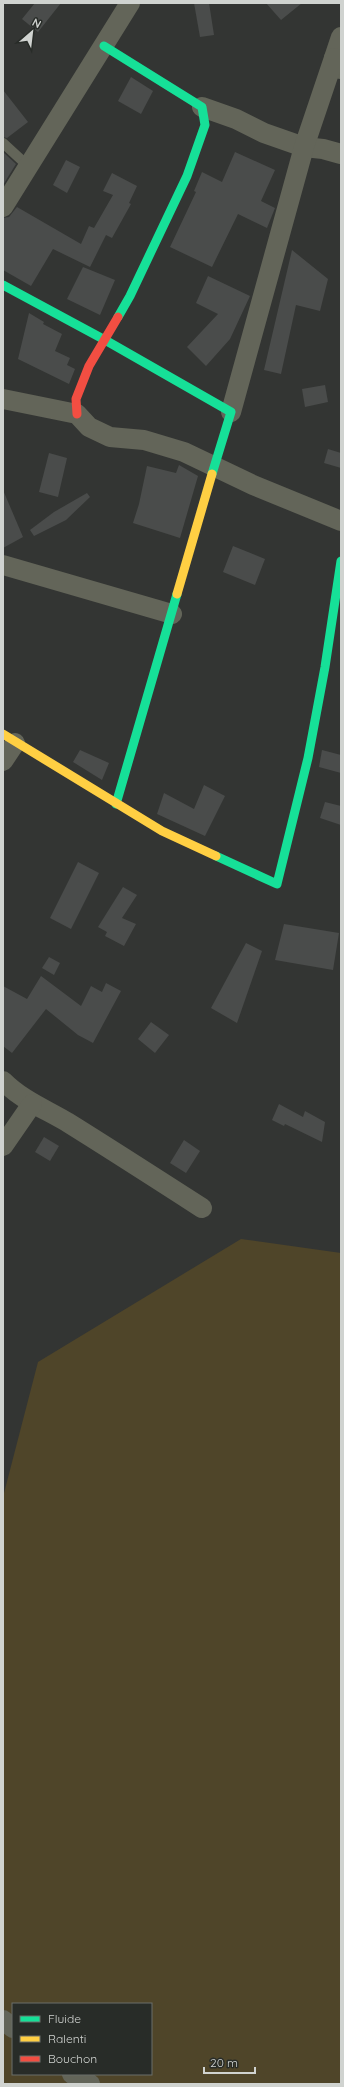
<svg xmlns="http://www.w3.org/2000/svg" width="344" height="2087" font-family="Quicksand,sans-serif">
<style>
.green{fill:#4f4529;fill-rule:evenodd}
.building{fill:#4a4c4b}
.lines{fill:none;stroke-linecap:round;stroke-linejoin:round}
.lane{stroke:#636559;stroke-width:10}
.street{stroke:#636559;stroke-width:20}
.fast{stroke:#16e098;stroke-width:9}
.slow{stroke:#ffcf43;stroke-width:9}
.jam{stroke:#f24e42;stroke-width:9}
</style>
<rect width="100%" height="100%" fill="#333533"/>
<!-- green -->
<path class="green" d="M241 1239 341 1253V2084H3V1497L38 1362ZM13 2004H151V2074H13Z"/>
<!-- building -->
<g class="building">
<path d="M35 3H61L38 32 22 19Z"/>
<path d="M194 3H209L214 35 200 37Z"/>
<path d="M266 3H302L281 20Z"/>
<path d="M131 77 153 91 141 114 118 101Z"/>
<path d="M3 90 28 122 7 138 3 137Z"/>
<path d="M3 152 16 164 3 185Z"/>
<path d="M235 152 275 170 261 201 275 208 267 228 238 214 212 267 170 247 196 192 194 191 202 172 222 182Z"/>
<path d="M66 160 80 167 67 193 53 185Z"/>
<path d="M112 173 137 186 129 203 131 204 112 238 106 235 90 267 53 249 31 286 3 270V218L9 217 17 207 81 244 89 226 94 228 113 195 103 191Z"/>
<path d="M292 250 328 279 320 311 296 305 281 374 264 370Z"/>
<path d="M83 267 115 280 100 315 67 299Z"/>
<path d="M208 276 250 296 230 339 206 366 187 347 218 314 196 303Z"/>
<path d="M29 313 44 322 43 324 62 334 55 351 70 358 67 365 75 369 69 384 18 359Z"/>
<path d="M325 385 328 402 305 407 302 389Z"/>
<path d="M328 449 341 453V468L324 463Z"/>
<path d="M49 453 67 458 58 497 39 492Z"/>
<path d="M179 465 198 476 180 538 133 523 139 504 147 466 176 473Z"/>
<path d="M3 490 23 537 3 548Z"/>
<path d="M87 493 90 497 66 520 34 536 30 530 54 512Z"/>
<path d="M233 546 265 559 255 585 223 572Z"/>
<path d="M80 750 109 763 102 780 73 762Z"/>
<path d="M322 750 341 755V773L319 767Z"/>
<path d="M204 785 225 796 205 836 157 814 164 793 194 809Z"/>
<path d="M325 802 341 806V825L320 818Z"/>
<path d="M78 862 99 873 71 929 50 918Z"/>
<path d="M123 887 137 895 122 918 136 924 124 946 105 936 107 932 98 927Z"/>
<path d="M284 924 339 933 333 970 275 960Z"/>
<path d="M246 943 262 951 237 1023 211 1008Z"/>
<path d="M49 957 60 963 54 975 42 968Z"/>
<path d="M41 976 81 1006 91 986 102 992 106 983 121 991 93 1043 78 1035 46 1009 12 1053 3 1046V986L27 999Z"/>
<path d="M151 1022 169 1035 155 1053 138 1039Z"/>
<path d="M279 1104 303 1117 305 1111 325 1122 322 1142 285 1124 284 1126 272 1120Z"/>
<path d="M44 1137 59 1146 50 1161 35 1152Z"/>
<path d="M184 1140 200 1151 186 1173 170 1163Z"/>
</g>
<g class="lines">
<!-- lane -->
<path class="lane" d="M3 143 28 166"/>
<!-- street -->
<g class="street">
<path d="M340 69 334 58 341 37"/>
<path d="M202 107 236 119 264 133 304 147 323 149 341 154"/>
<path d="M3 207 130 3"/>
<path d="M3 399 77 414 89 427 110 437 144 440 184 452 253 485 341 521"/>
<path d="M231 412 304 147 334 58"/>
<path d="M3 565 172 614"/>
<path d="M3 761 15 743"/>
<path d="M3 1081C22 1100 45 1109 67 1122 112 1150 157 1179 202 1208"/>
<path d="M3 1146 32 1104"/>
<path d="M3 2020 13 2028"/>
<path d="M72 2074 90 2084"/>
</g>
<!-- fast -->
<g class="fast">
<path d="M104 46 202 107 205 125 187 176 130 296 118 317"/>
<path d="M3 285 105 340 231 412 212 474"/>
<path d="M116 804 177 594"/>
<path d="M216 856 277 884 308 758 325 667 341 561"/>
</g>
<!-- slow -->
<g class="slow">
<path d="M177 594 212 474"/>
<path d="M3 734 162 831 216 856"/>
</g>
<!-- jam -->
<path class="jam" d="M77 414 76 399 89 366 118 317"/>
</g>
<!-- border -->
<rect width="344" height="2087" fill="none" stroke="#d0d3d0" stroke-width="8"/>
<!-- legend -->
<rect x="12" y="2003" width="140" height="72" fill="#282c28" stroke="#6b6f6b"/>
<rect x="20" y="2016" width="20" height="6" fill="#16e098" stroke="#6b6f6b"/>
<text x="48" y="2023" font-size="12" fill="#d0d3d0">Fluide</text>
<rect x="20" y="2036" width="20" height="6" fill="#ffcf43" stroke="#6b6f6b"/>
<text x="48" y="2043" font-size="12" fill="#d0d3d0">Ralenti</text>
<rect x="20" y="2056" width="20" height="6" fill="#f24e42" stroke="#6b6f6b"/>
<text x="48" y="2063" font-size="12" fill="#d0d3d0">Bouchon</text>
<!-- north arrow -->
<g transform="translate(32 32) rotate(28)" stroke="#282c28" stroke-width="3" paint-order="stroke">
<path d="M0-3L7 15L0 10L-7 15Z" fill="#d0d3d0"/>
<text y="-6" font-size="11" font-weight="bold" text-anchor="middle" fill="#d0d3d0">N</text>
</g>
<!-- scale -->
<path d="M204 2067v6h51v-6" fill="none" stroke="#d0d3d0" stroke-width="2"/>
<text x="210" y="2067" font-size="12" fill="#d0d3d0" stroke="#282c28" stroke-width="3" paint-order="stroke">20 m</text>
</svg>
